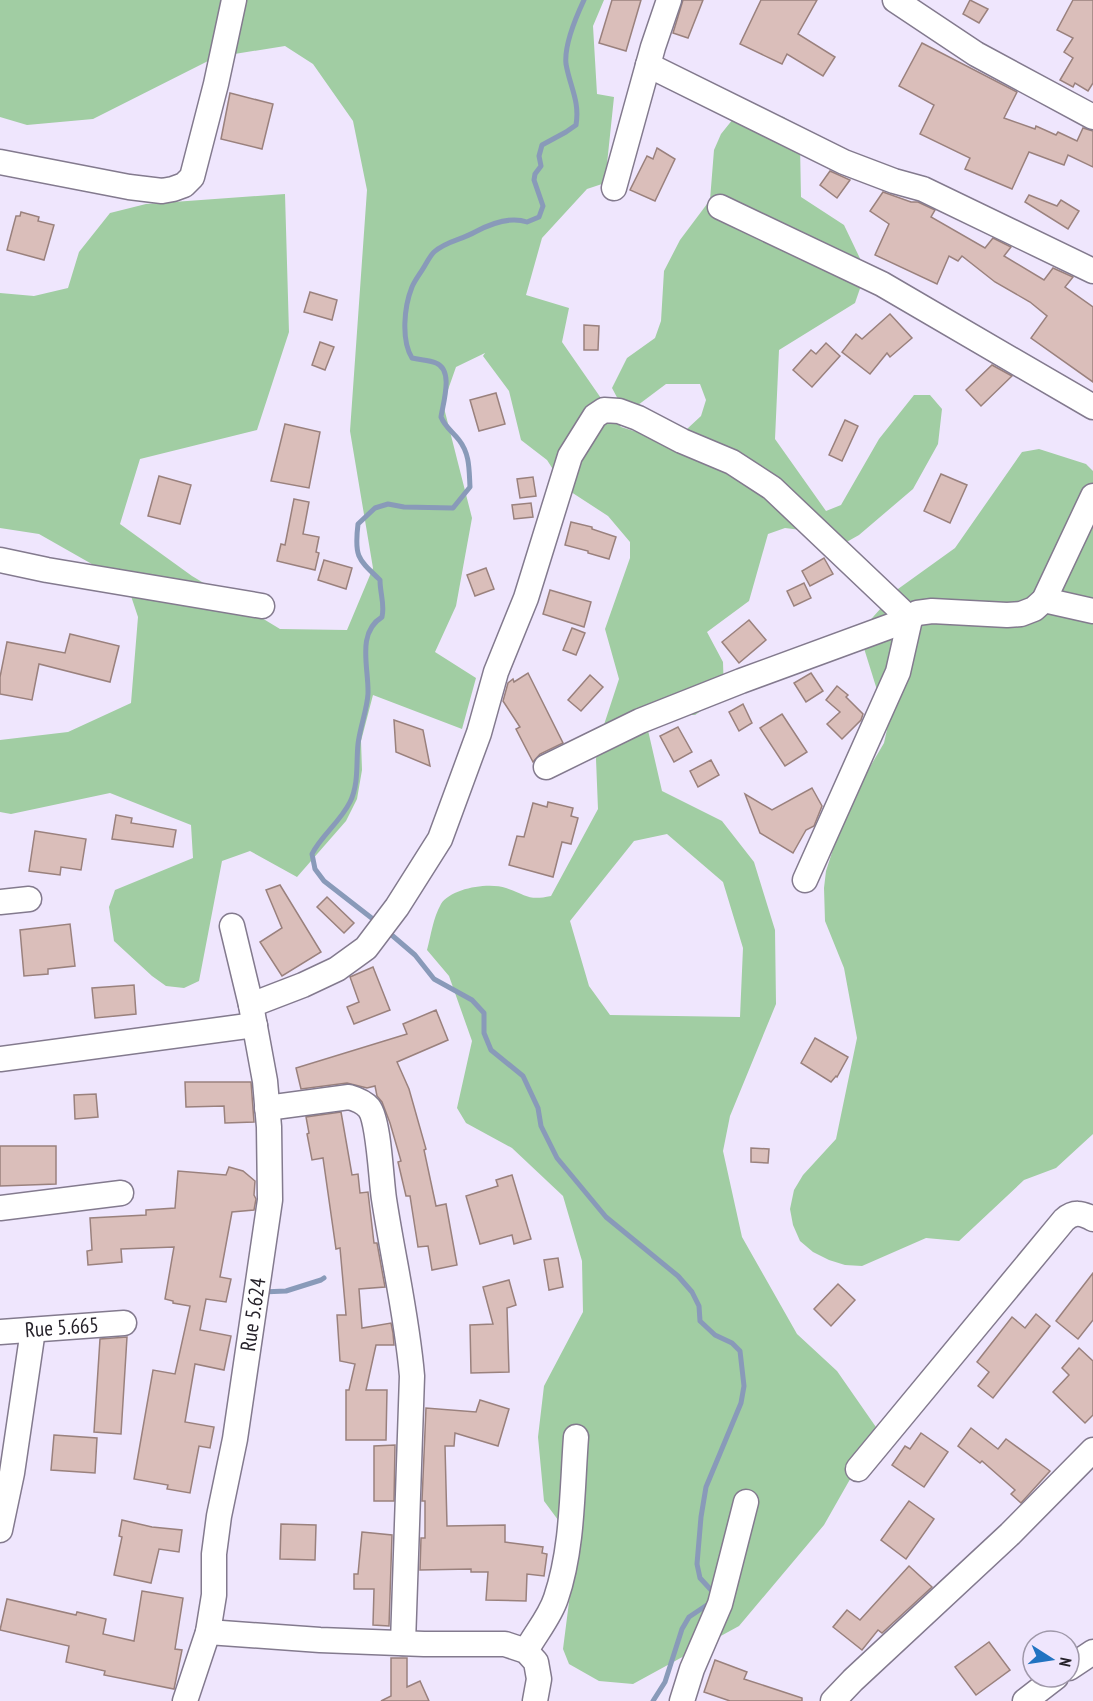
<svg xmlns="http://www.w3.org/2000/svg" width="1093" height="1701" font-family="'PT Sans Narrow',sans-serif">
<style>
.green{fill:#a1cda3;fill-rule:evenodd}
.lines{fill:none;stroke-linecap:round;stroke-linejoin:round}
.stream{stroke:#899ab9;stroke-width:5}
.building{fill:#dabeba;stroke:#9a817d;stroke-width:1.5}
.minor-casing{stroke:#837a8e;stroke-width:27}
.minor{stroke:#fff;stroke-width:24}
.labels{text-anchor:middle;stroke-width:5;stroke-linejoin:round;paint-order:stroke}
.street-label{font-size:21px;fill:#26222a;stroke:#efe6fd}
</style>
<rect width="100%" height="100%" fill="#efe6fd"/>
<!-- green -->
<g class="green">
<path d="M0 0H604L593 26 597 94 614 97 605 183 587 189 542 238 526 295 569 308 562 342 621 427 653 437 687 429 701 416 706 400 700 384H666L638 405 620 403 612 388 627 358 655 338 661 321 664 271 680 240 710 200 714 150 721 134 733 119 767 113 784 117 795 129 800 145 801 197 844 225 866 271 855 303 779 350 775 439 826 511 841 505 879 439 914 395H930L942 409 938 444 913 489 859 535 843 544 801 530 785 528 768 534 749 601 707 632 723 662 724 695 695 715H661L647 726 662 791 722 821 754 862 775 930 776 1004 730 1116 723 1151 742 1237 797 1334 837 1371 878 1430 824 1525 739 1626 633 1684 599 1681 569 1664 563 1649 574 1563 564 1528 544 1501 538 1437 544 1386 583 1312 582 1261 563 1196 512 1148 466 1123 457 1108 472 1041 449 976 427 950C431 935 433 918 441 904 451 888 489 882 506 888 527 895 528 901 551 896L598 809 596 759 598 743 619 679 605 629 630 558V542L608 516 565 488 547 460 521 440 509 391 483 356 485 353 456 367 443 404 472 518 456 606 435 652 476 678 462 729 373 695 361 741 362 770 357 799 346 821 297 877 250 851 222 861 199 981 184 988 166 986 152 976 114 941 109 907 115 890 193 858 191 825 110 793 11 814 0 812V740L68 732 131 703 138 617 127 584 39 534 0 528V293L34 296 68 288 79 252 110 213 146 204 285 194 289 332 257 430 140 459 120 524 192 576 280 629 347 630 373 568 350 431 367 190 353 121 313 64 285 46 216 57 93 119 27 125 0 117ZM667 834 723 882 743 948 740 1017 610 1015 589 986 570 921 634 841Z"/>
<path d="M1039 449 1086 464 1093 471V1134L1056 1168 1024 1180 959 1241 926 1238 862 1266 845 1265 829 1260 813 1252 800 1241 793 1225 790 1209 794 1190 803 1175 836 1139 857 1038 844 968 825 921 824 888 826 871 847 806 884 743 888 725 862 642 865 626 898 589 955 548 1022 452Z"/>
</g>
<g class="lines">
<!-- stream -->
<g class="stream">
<path d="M378 923 324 881 315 869 312 854C321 836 340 822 350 802 359 784 356 763 358 744 360 727 367 710 368 694 369 668 356 633 382 617 385 604 380 594 380 580 358 559 354 557 358 524L375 508 388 504 404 507 453 508 470 487C469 470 470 454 459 440 453 432 445 427 441 417 443 403 454 370 436 363 429 360 420 360 412 358 401 340 404 307 412 287 415 280 420 274 424 267 427 262 430 256 434 252 446 241 461 240 475 232 490 224 510 216 527 222L539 217 543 206 534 180 535 174 541 166 539 156 542 145 566 132 576 125C580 101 570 87 566 64 564 45 576 17 584 0"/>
<path d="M387 931 415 955 434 979 472 1000 484 1013V1033L491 1050 523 1076 538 1108 541 1126 557 1158 606 1217 678 1276 692 1292 699 1306 700 1321 715 1335 732 1343 740 1351 744 1386 741 1403 706 1487 701 1517 697 1564 700 1578 712 1591 713 1595"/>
<path d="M262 1292 286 1291 321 1280 324 1278"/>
<path d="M653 1701 665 1682 682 1629 689 1617 710 1603"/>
</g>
</g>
<!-- building -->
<g class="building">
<path d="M612 0H641L626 51 599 43Z"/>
<path d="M683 0H703L688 38 673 33Z"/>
<path d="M761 0H817L798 34 835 57 823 76 787 54 782 64 740 44Z"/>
<path d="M970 0 988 9 979 23 963 14Z"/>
<path d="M1073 0H1093V83L1088 91 1075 83 1073 87 1060 80 1073 58 1064 52 1073 38 1057 30Z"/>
<path d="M922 43 1017 92 1004 118 1035 129 1036 126 1056 135 1058 132 1077 141 1083 128 1093 131V167L1068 155 1064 165 1029 152 1012 189 965 169 970 158 920 134 934 105 899 86Z"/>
<path d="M230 93 273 104 262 149 221 139Z"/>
<path d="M657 148 675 159 655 201 630 190 647 156 653 159Z"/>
<path d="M830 171 850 180 837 198 820 185Z"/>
<path d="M883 192 911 202H918L935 210 931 217 985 248 993 238 1011 247 1004 256 1044 280 1053 268 1073 277 1065 287 1093 307V382L1031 338 1047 316 1030 302 995 282 962 256 958 261 949 256 937 284 875 255 889 224 870 211Z"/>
<path d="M1029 195 1057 206 1061 200 1079 211 1068 229 1025 202Z"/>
<path d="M21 212 39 217 38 221 54 225 44 260 7 250 16 216H20Z"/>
<path d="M310 292 337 300 332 320 304 312Z"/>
<path d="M890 314 912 338 890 357 887 353 870 374 842 352 856 334 862 339Z"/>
<path d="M584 325 599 326 598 350H584Z"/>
<path d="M320 342 334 347 325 370 312 365Z"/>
<path d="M826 343 840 356 812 387 793 370 811 350 816 354Z"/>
<path d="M992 365 1012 376 981 406 966 390Z"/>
<path d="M496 393 505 424 479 431 470 400Z"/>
<path d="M845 420 858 426 842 461 829 455Z"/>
<path d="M285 424 320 432 309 488 271 481Z"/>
<path d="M941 474 967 485 950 523 924 511Z"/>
<path d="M159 476 191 485 180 524 148 516Z"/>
<path d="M533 477 536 496 520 498 517 479Z"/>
<path d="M294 499 309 502 303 534 319 537 316 552 319 553 315 570 277 561 281 544 285 545Z"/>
<path d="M531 503 533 517 514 519 512 505Z"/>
<path d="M571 522 592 527V529L616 537 609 559 588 553V551L565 545Z"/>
<path d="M824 558 833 574 810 586 802 571Z"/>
<path d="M324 560 352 568 346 589 318 580Z"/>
<path d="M486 568 494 589 475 596 467 575Z"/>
<path d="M804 583 811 598 794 606 787 591Z"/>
<path d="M550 590 591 602 584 627 543 614Z"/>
<path d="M749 620 766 640 739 663 722 642Z"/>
<path d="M572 628 585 633 576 655 563 650Z"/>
<path d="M70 634 119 646 110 682 39 664 32 700 0 694V677L7 642 65 653Z"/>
<path d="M528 673 563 743 540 754 533 762 516 729 520 727 503 701 508 683 513 679 514 682Z"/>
<path d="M811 673 823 691 806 702 794 683Z"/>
<path d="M590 675 603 687 581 711 568 700Z"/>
<path d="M837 686 848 695 846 697 863 714 861 720 842 739 827 724 840 712 826 700Z"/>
<path d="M743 704 752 723 739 731 729 712Z"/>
<path d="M782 714 807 752 785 766 760 728Z"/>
<path d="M394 720 423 730 430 766 396 752Z"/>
<path d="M678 727 692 752 674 762 660 736Z"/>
<path d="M711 760 719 775 698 787 690 771Z"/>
<path d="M812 788 822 806 814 826 806 830 793 853 760 833 745 794 772 810Z"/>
<path d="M548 802 573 808 571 816 578 818 571 844 562 842 553 877 509 865 517 836 524 837 533 803 547 807Z"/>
<path d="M116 815 132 818 131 823 176 830 173 847 112 839Z"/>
<path d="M35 831 86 839 81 870 61 867 60 875 29 871Z"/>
<path d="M280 885 321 952 282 976 260 942 282 928 266 890Z"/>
<path d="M327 897 354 923 344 933 317 907Z"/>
<path d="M70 924 75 966 48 969V974L24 976 20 930Z"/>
<path d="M373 967 390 1010 354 1024 347 1007 359 1002 350 977Z"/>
<path d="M134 985 136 1014 95 1018 92 988Z"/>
<path d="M436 1010 448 1040 397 1062 409 1089 426 1149 424 1150 436 1206 446 1204 457 1265 432 1270 428 1246 418 1247 410 1196H406L398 1162 401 1161 390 1123 382 1102 377 1096 375 1086 367 1088 347 1083 301 1089 296 1068 407 1034 403 1024Z"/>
<path d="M815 1038 848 1057 837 1077 836 1076 831 1082 801 1063Z"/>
<path d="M185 1082H251L254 1122 225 1123 224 1106 186 1107Z"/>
<path d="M96 1094 98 1117 75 1119 74 1095Z"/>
<path d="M341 1112 352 1175 358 1174 360 1193 368 1192 374 1243H377L385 1287 359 1289 362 1328 391 1323 393 1333 394 1345H376L366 1390H387L386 1440H346V1390H349L355 1364 340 1361 337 1315H346L340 1248 336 1249 323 1158 312 1160 307 1134 309 1133 306 1117Z"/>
<path d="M0 1146H56V1184L0 1186Z"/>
<path d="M751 1148 769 1149 768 1163 751 1162Z"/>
<path d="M229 1167 243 1171 255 1181 254 1195 256 1199 254 1210 232 1212 220 1277 231 1279 226 1302 206 1299 200 1330 231 1336 224 1370 195 1364 185 1422 214 1427 210 1448 199 1446 190 1493 167 1489 168 1485 134 1479 153 1370 175 1374 190 1306 173 1303V1301L165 1299 174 1247 121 1249 122 1262 88 1265 87 1251 92 1250 90 1218 146 1215V1210L175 1208 178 1171 226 1175Z"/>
<path d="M512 1175 531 1239 514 1244 512 1235 480 1244 466 1196 498 1186 496 1180Z"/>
<path d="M558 1258 563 1287 549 1290 544 1260Z"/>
<path d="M1093 1273V1320L1078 1339 1056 1321Z"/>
<path d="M509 1280 516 1305 507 1308 509 1372 471 1373 470 1325 493 1324 483 1287Z"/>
<path d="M838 1284 855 1300 831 1326 814 1309Z"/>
<path d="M1036 1314 1050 1326 993 1398 978 1386 989 1372 977 1362 1012 1317 1025 1328Z"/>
<path d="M127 1337 121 1434 94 1432 100 1339Z"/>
<path d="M1079 1348 1093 1361V1415L1085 1423 1053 1392 1069 1375 1062 1368Z"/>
<path d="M480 1400 509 1409 498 1446 455 1433 454 1446H445L447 1526 505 1525V1542L543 1547 542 1553 547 1554 544 1576 527 1574 526 1601 486 1600 488 1572H471V1569L420 1570 421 1538H425V1501H422L426 1408 476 1412Z"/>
<path d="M971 1428 998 1449 1006 1439 1050 1471 1021 1503 1011 1494 1015 1490 982 1461 980 1463 958 1446Z"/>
<path d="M921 1433 948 1452 924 1487 892 1465 905 1446 910 1449Z"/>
<path d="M54 1435 97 1438 95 1473 51 1470Z"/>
<path d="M395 1445 394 1501H374V1446Z"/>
<path d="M909 1501 934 1519 906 1559 881 1540Z"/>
<path d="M122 1520 152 1527 182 1530 179 1552 159 1549 151 1583 114 1575 122 1537 119 1536Z"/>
<path d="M281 1524 316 1525 315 1560 280 1559Z"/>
<path d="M362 1532 392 1535 389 1626 373 1625 374 1589H354V1574H358Z"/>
<path d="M909 1566 932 1587 882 1633 878 1630 862 1650 833 1627 847 1610 860 1620Z"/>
<path d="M142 1591 183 1598 175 1649 182 1650 174 1689 104 1675 105 1671 66 1662 69 1646 0 1630 7 1599 76 1615 77 1612 106 1619 103 1634 134 1641Z"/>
<path d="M989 1642 1010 1670 976 1695 955 1667Z"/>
<path d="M391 1658H407V1687L420 1681 429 1701H381L391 1696Z"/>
<path d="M715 1660 747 1672 744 1679 802 1698V1701H730L704 1692Z"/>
</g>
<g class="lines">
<!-- minor casing -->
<g class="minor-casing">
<g id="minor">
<path d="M895 0 976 54 1093 117"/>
<path d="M648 65 844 162 894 181 923 189 1093 271"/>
<path d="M0 162 129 187 162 191 173 189 184 185 192 177 216 84 234 0"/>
<path d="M614 188 653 47 669 0"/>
<path d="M720 207 882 284 1093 407"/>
<path d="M0 560 47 570 262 606"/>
<path d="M1044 600 1093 611"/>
<path d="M805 880 898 672 910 619 917 613 932 611 1007 615 1021 614 1034 609 1044 600 1093 496"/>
<path d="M0 902 29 899"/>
<path d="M251 1005 303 985 337 969 366 948 397 907 440 839 479 733 496 672 526 598 570 456 595 416 604 410 619 411 638 418 682 441 732 462 772 488 910 619 741 681 640 721 546 767"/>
<path d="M0 1059 255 1025"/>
<path d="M267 1108 349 1097C356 1099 364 1102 369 1108 379 1121 381 1180 384 1199 393 1258 407 1316 412 1376L403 1643"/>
<path d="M0 1208 121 1193"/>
<path id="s1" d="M0 1332 124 1323"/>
<path d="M858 1469 1064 1220C1074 1211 1082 1213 1093 1219"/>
<path d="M0 1530 12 1473 33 1330"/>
<path d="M208 1632 320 1640 424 1644H505L526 1651 536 1662 539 1679 535 1701"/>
<path d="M526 1651C535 1634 550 1617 556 1598 573 1548 572 1490 576 1437"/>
<path d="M1069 1668 1093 1652"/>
<path id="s2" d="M185 1701 208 1632 214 1595V1554L219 1516 235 1439 270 1200 269 1127 265 1081 251 1005 232 926"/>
<path d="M682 1701 692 1669 720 1604 746 1502"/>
<path d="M833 1701 853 1680 1010 1534 1093 1450"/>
<path d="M1025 1701 1056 1677"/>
</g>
</g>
<!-- minor -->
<use href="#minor" class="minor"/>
</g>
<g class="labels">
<!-- street labels -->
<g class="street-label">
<text dy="7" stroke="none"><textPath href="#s2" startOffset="394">Rue 5.624</textPath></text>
<text dy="7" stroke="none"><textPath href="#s1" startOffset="62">Rue 5.665</textPath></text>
</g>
</g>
<!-- north arrow -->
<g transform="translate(1051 1659) rotate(102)"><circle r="28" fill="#efe6fd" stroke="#9f98a9" stroke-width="1.5"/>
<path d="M0-4.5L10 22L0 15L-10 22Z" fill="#2173c1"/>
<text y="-9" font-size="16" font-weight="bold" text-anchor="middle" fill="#26222a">N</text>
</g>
</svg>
